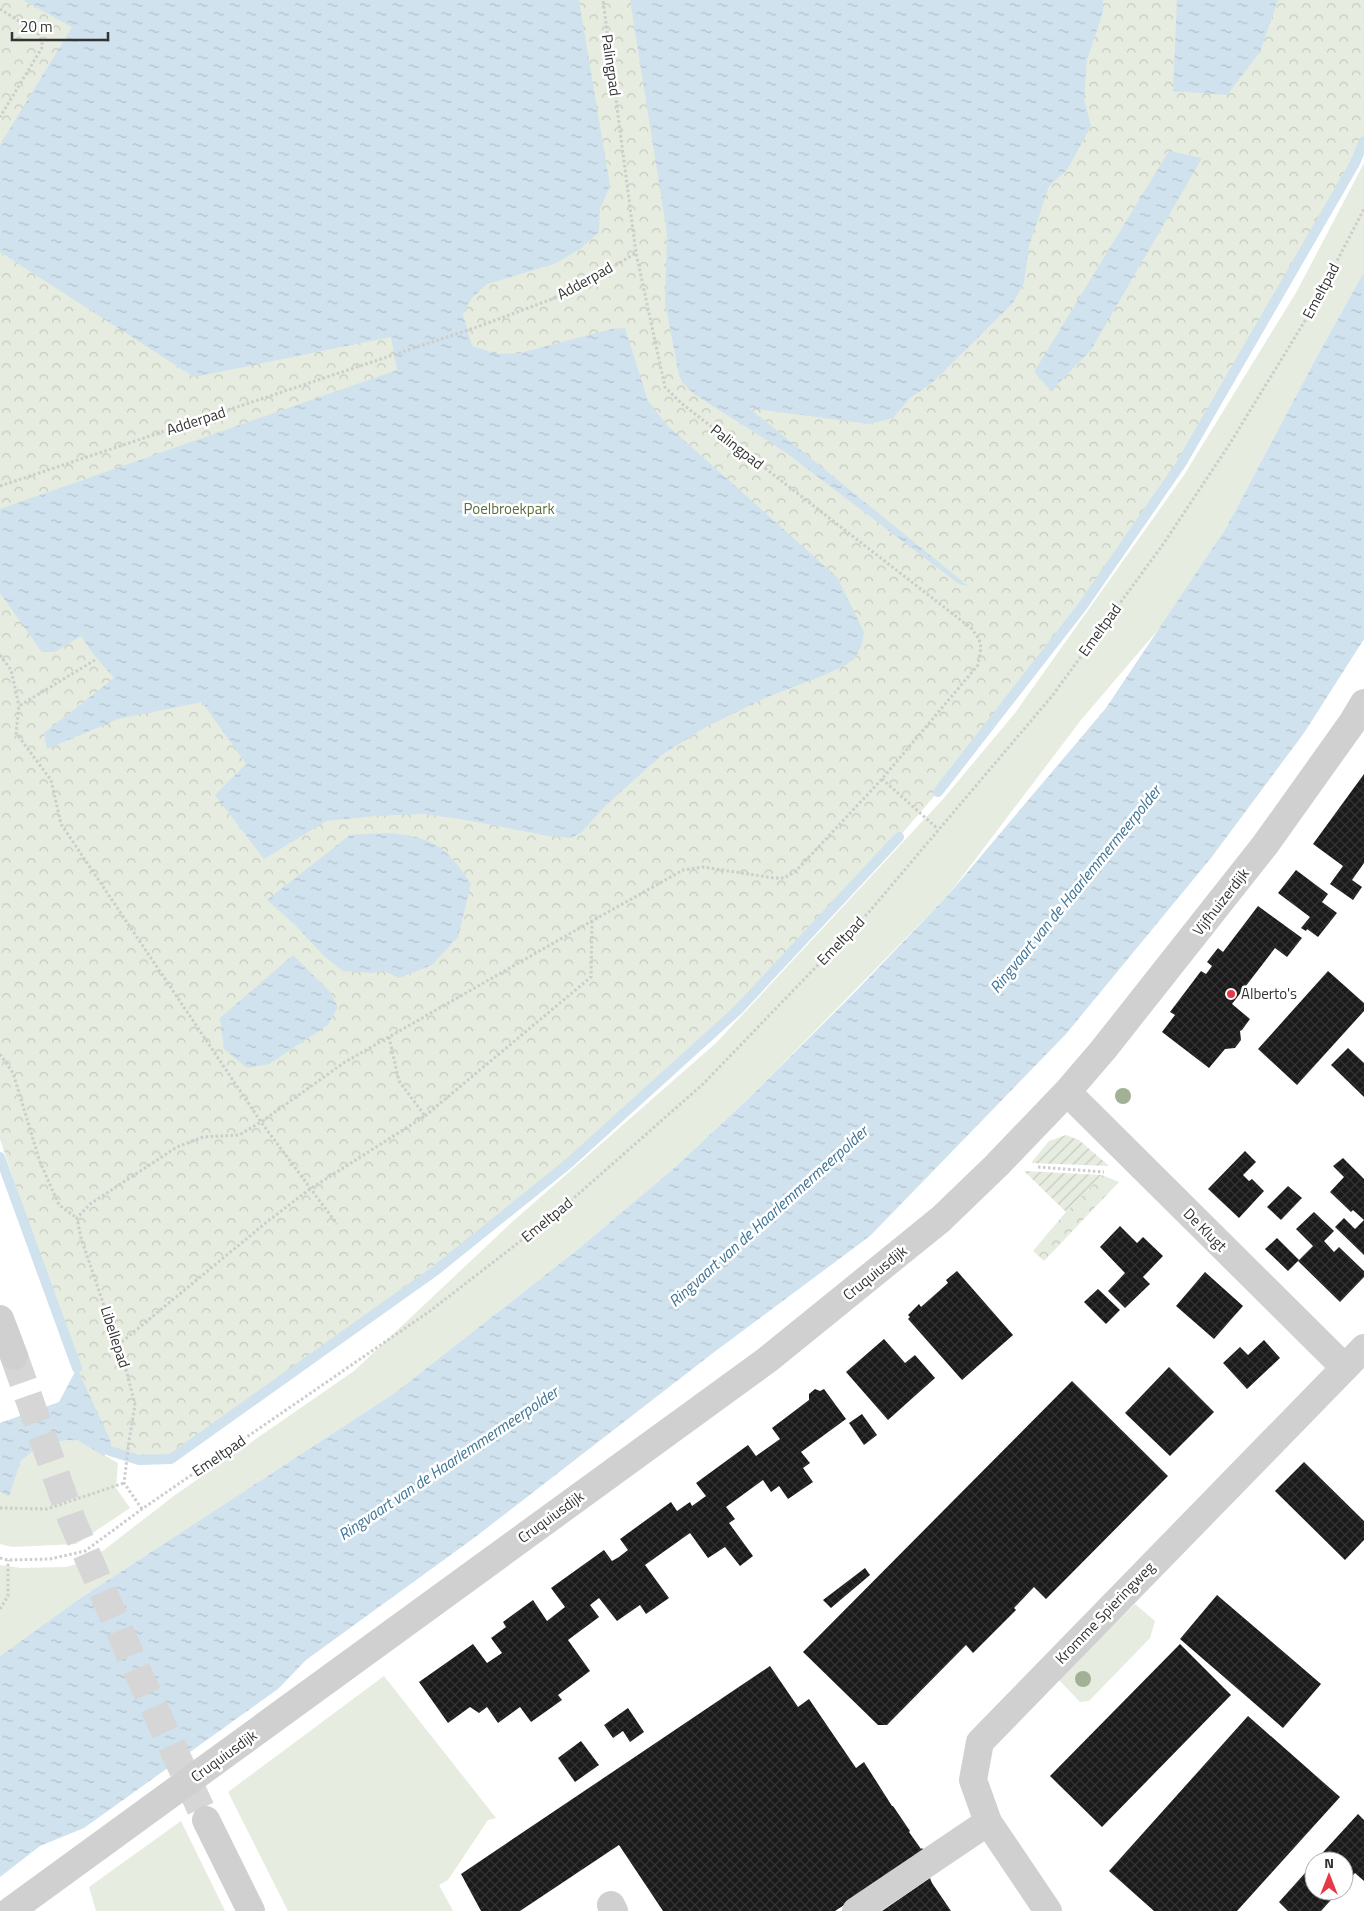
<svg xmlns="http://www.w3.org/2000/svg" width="1364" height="1911" font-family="'Titillium Web',sans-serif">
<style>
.grass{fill:#e6ecdf}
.forest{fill:url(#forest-crowns)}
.garden{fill:url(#garden-furrows)}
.water{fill:url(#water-ripples)}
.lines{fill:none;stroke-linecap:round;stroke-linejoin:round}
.stream{stroke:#cfe2ee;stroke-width:10}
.building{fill:url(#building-cross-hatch)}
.minor-tunnel{stroke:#d6d6d6;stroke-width:28;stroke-dasharray:28 14;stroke-linecap:butt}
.path{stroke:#cdcdcd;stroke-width:3;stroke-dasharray:2.5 2.5;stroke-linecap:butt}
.minor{stroke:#d0d0d0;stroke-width:28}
.tree{fill:#a2b095}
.poi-dot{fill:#e63946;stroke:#fff;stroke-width:2}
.labels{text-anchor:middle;stroke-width:5;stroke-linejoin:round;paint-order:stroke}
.street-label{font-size:15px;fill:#333;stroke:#fff}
.park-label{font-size:15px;fill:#56703f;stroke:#fff}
.poi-label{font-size:15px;fill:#333;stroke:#fff;text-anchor:start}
.water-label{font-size:16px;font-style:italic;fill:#3f7597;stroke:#fff}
</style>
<defs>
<pattern id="forest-crowns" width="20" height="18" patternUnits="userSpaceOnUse" patternTransform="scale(1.25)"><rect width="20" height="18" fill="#e6ecdf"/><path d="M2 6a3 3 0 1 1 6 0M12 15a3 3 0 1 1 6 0" fill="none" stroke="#c6cbc0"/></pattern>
<pattern id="garden-furrows" width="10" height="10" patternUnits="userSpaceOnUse" patternTransform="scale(1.25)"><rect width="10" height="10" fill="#e6ecdf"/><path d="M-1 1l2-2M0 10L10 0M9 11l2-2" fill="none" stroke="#c6cbc0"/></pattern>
<pattern id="water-ripples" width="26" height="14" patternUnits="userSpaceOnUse" patternTransform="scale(1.25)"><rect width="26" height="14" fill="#cfe2ee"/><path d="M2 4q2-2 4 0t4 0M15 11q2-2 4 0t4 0" fill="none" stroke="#b2c2cd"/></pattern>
<pattern id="building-cross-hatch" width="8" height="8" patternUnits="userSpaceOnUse" patternTransform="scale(1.25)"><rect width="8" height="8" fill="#1a1a1a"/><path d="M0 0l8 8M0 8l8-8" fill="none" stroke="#333"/></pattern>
</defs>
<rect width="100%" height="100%" fill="#fff"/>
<!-- grass -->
<g class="grass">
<path d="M1364 163V272L1316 358 1226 528 1163 624 1081 720 949 894 748 1099 673 1169 577 1250 396 1392 79 1599 0 1656V1565L21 1568 66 1567 81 1563 104 1550 175 1495 354 1371 511 1223 716 1043 944 798 1015 713 1184 475 1297 291Z"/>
<path d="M77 1440 118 1463 116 1488 130 1508 76 1544 12 1547 0 1544V1492L9 1497 21 1461 44 1442Z"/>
<path d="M1135 1604 1155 1621 1150 1638 1089 1701 1080 1702 1058 1679Z"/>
<path d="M384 1676 496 1818 488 1820 448 1880 439 1885 453 1911H288L228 1792Z"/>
<path d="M181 1821 225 1911H96L89 1887Z"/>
</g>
<!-- forest -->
<g class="forest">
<path d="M0 0H1364V141L1355 163 1181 464 1082 607 938 792 899 837 738 1010 568 1164 435 1271 171 1459 110 1451 77 1368 0 1139Z"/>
<path d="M1102 1175 1119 1182 1044 1261 1033 1251 1066 1212Z"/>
</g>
<!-- garden -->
<g class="garden">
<path d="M1066 1135 1079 1140 1109 1166 1031 1163 1049 1141Z"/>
<path d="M1024 1171 1102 1175 1066 1212Z"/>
</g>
<!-- water -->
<g class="water">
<path d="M23 0H579L610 186 600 209 599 232 580 249 554 264 487 284 472 298 463 314 472 346 497 354 520 353 612 329 625 328 648 401 667 425 837 577 864 632 862 644 855 658 844 666 822 676 765 698 706 727 663 754 606 805 581 833 571 838 549 836 461 819 423 814 375 816 326 821 264 859 215 795 246 764 202 702 118 719 47 749 44 733 114 678 94 655 81 636 55 652H42L0 593V509L397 370 391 337 194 377 0 252V145L72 27Z"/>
<path d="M630 0H1103V12L1087 60 1084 99 1091 126 1067 170 1049 186 1029 246 1024 283 1013 303 932 383 910 398 893 418 869 424 749 408 968 586 959 584 785 452 694 394 682 382 679 375 665 302 667 233Z"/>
<path d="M1177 0H1278L1260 52 1227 95 1173 91Z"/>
<path d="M1169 151 1202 158 1091 350 1051 391 1034 372Z"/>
<path d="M1364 272V639L1304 733 1211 858 1066 1034 870 1236 713 1353 474 1538 306 1660 278 1689 84 1828 40 1846 0 1877V1656L79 1599 396 1392 577 1250 673 1169 748 1099 855 992 949 894 1106 708 1226 528 1316 358Z"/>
<path d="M388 833C433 837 446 846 471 884L458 937 432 965 399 978 384 971 373 973 343 971 325 957 295 925 267 900 350 835Z"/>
<path d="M293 955 330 992 338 1007 328 1025 269 1064 247 1068 224 1049 220 1018Z"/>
<path d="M77 1368 111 1442 110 1451 104 1456 77 1440 44 1442 21 1461 9 1497 0 1492V1423L59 1402Z"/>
</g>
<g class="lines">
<!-- stream -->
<g class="stream">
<path d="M938 792 1082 607 1181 464 1355 163 1364 141"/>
<path d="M0 1157 77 1368"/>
<path d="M110 1451 139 1460 171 1459 435 1271 568 1164 738 1010 899 837"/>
</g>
</g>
<!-- building -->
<g class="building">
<path d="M1364 774V863L1352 880 1362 887 1353 900 1330 884 1343 866 1313 844Z"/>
<path d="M1296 870 1328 894 1322 902 1337 913 1318 937 1307 929 1306 931 1301 928 1310 917 1278 893Z"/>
<path d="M1258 906 1302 938 1287 957 1275 948 1232 1004 1250 1019 1242 1030 1240 1031 1241 1040 1235 1048 1225 1049 1209 1068 1162 1032 1175 1015 1170 1012 1201 971 1206 974 1212 966 1207 962 1218 948 1223 952Z"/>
<path d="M1328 971 1364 1003V1011L1297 1085 1258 1049Z"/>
<path d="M1348 1048 1364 1063V1097L1331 1065Z"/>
<path d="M1245 1151 1256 1162 1243 1175 1249 1181 1252 1179 1264 1191 1239 1218 1208 1189Z"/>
<path d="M1343 1158 1364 1179V1220L1353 1210 1351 1212 1330 1192 1344 1177 1333 1166Z"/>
<path d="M1288 1186 1302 1198 1281 1220 1267 1207Z"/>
<path d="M1314 1212 1334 1231 1324 1241 1334 1252 1339 1247 1364 1271V1277L1340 1302 1298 1261 1313 1246 1296 1229Z"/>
<path d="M1344 1218 1355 1229 1364 1220V1255L1335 1227Z"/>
<path d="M1120 1226 1137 1243 1143 1237 1163 1256 1143 1277 1150 1284 1125 1308 1108 1291 1125 1273 1100 1247Z"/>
<path d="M1277 1238 1299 1260 1288 1271 1265 1249Z"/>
<path d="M957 1271 1013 1335 962 1380 908 1319 910 1317 908 1315 919 1304 921 1307 948 1283 946 1280Z"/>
<path d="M1205 1272 1243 1306 1214 1339 1176 1306Z"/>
<path d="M1098 1289 1120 1310 1106 1324 1084 1302Z"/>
<path d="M884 1339 905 1363 915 1355 935 1378 888 1420 846 1372Z"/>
<path d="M1264 1340 1280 1358 1247 1389 1223 1363 1240 1347 1248 1355Z"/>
<path d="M1169 1367 1214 1412 1170 1456 1125 1413Z"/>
<path d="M1072 1381 1168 1476 1046 1599 1034 1587 1014 1608 1016 1610 973 1653 966 1645 887 1725H878L803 1652Z"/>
<path d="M815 1389 820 1391 824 1389 846 1419 801 1452 810 1463 803 1468 813 1482 788 1499 779 1486 771 1492 763 1480 726 1507 735 1519 729 1523 753 1556 740 1566 725 1547 708 1558 690 1533 645 1565 669 1598 646 1614 640 1605 617 1621 599 1598 590 1605 599 1617 568 1640 590 1671 558 1695 562 1700 531 1722 520 1707 498 1723 487 1707 479 1713 470 1707 448 1723 419 1682 473 1644 487 1663 502 1653 491 1638 506 1627 503 1622 533 1600 547 1621 565 1607 551 1588 604 1550 612 1561 619 1557 628 1550 620 1539 671 1502 677 1511 690 1502 692 1506 706 1496 696 1483 748 1445 756 1456 780 1439 772 1428 809 1400V1394Z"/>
<path d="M862 1414 877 1435 864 1445 849 1423Z"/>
<path d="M1304 1462 1364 1521V1540L1345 1560 1275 1491Z"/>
<path d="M865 1568 870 1575 831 1608 823 1600Z"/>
<path d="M1217 1595 1321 1684 1283 1728 1180 1639Z"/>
<path d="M1180 1644 1231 1695 1102 1827 1050 1776Z"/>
<path d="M770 1666 798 1707 809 1699 856 1768 864 1762 892 1806H893L910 1831 909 1832 921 1849 922 1848 925 1852 835 1911H663L619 1845 520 1911H481L461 1874Z"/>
<path d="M628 1708 644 1732 630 1742 623 1731 613 1738 604 1725Z"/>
<path d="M1248 1716 1340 1797 1237 1911H1154L1109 1871Z"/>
<path d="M581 1741 599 1765 575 1782 558 1758Z"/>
<path d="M1358 1814 1364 1820V1881L1355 1873 1344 1885V1861H1315Z"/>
<path d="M1314 1863V1891H1339L1321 1911H1288L1279 1902Z"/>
<path d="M930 1878 932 1883 951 1911H882Z"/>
</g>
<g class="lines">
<!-- minor-tunnel -->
<path class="minor-tunnel" d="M14 1356 71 1518 139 1675 206 1820"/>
<!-- path -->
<g class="path">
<path d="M0 9 38 33 43 46 0 117"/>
<path d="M0 486 477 327 568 293 636 253"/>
<path d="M0 655 11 670 19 706"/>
<path d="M95 660 19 706 16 733 51 780 61 824 261 1122 337 1224"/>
<path d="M882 779 938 829"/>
<path d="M0 1054 13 1073 40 1162 59 1205 77 1218"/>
<path d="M425 1116 591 977 592 921"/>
<path d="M1038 1167 1104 1172"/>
<path d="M118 1345 268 1221 310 1189 425 1116 399 1081 389 1037"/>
<path d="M0 1508 47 1509 124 1483"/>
<path d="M142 1509 124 1483 129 1441 135 1405 127 1373 81 1238 77 1218 90 1204 177 1147 203 1137 239 1135 261 1122 345 1062 592 921 683 870 703 867 774 878H784L795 872 882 779 978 665C981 646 984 644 971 628L681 403 665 387 636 253 603 0"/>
<path d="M0 1558 8 1560 50 1559 85 1551 142 1509 430 1311 558 1212 703 1084 869 912 1052 696 1164 543 1229 445 1311 311 1364 209"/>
<path d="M0 1609 8 1596V1560"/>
</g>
<!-- minor -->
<g class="minor">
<path d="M1067 1092 1344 1367"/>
<path d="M0 1319 14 1356"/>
<path d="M206 1820 251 1911"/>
<path d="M611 1905 614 1911"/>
<path d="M10 1911 767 1360 941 1219 997 1165 1067 1092 1103 1050 1265 845 1352 723 1364 703"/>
<path d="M856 1911 988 1822"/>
<path d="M1048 1911 988 1822 973 1780 980 1742 1364 1348"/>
</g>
</g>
<!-- trees -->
<g class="tree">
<circle cx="1123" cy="1096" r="8"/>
<circle cx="1083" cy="1679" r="8"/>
</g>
<!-- markers -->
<circle class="poi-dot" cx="1231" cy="994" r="5"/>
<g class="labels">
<!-- street labels -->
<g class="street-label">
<text transform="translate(611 65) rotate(82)" y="5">Palingpad</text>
<text transform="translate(585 281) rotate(-29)" y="5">Adderpad</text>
<text transform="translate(1321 291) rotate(-62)" y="5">Emeltpad</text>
<text transform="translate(196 421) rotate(-18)" y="5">Adderpad</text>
<text transform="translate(737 447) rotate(38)" y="5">Palingpad</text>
<text transform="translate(1100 630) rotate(-54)" y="5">Emeltpad</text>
<text transform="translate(1221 902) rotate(-52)" y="5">Vijfhuizerdijk</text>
<text transform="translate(841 941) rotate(-46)" y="5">Emeltpad</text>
<text transform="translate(547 1220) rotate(-39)" y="5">Emeltpad</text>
<text transform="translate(1205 1230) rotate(45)" y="5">De Klugt</text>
<text transform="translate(875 1273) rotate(-39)" y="5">Cruquiusdijk</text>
<text transform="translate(115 1337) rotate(72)" y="5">Libellepad</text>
<text transform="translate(219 1456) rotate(-34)" y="5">Emeltpad</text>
<text transform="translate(551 1517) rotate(-36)" y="5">Cruquiusdijk</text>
<text transform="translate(1105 1613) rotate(-46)" y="5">Kromme Spieringweg</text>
<text transform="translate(224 1756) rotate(-36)" y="5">Cruquiusdijk</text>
</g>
<!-- park labels -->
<g class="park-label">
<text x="509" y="514">Poelbroekpark</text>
</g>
<!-- poi labels -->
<g class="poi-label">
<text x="1241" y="999">Alberto's</text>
</g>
<!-- water labels -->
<g class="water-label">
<text transform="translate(1075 889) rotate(-51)" y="6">Ringvaart van de Haarlemmermeerpolder</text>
<text transform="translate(768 1216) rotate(-42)" y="6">Ringvaart van de Haarlemmermeerpolder</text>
<text transform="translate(448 1463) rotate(-34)" y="6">Ringvaart van de Haarlemmermeerpolder</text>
</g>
</g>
<!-- north arrow -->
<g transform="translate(1329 1876)"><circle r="24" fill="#ffffff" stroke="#adadad"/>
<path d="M0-4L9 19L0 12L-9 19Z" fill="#e63946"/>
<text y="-8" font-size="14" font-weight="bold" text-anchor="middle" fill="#333333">N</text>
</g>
<!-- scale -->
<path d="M12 32v8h96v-8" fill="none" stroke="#333333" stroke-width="2.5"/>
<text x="20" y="32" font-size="15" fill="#333333" stroke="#ffffff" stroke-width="4" paint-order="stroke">20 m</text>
</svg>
